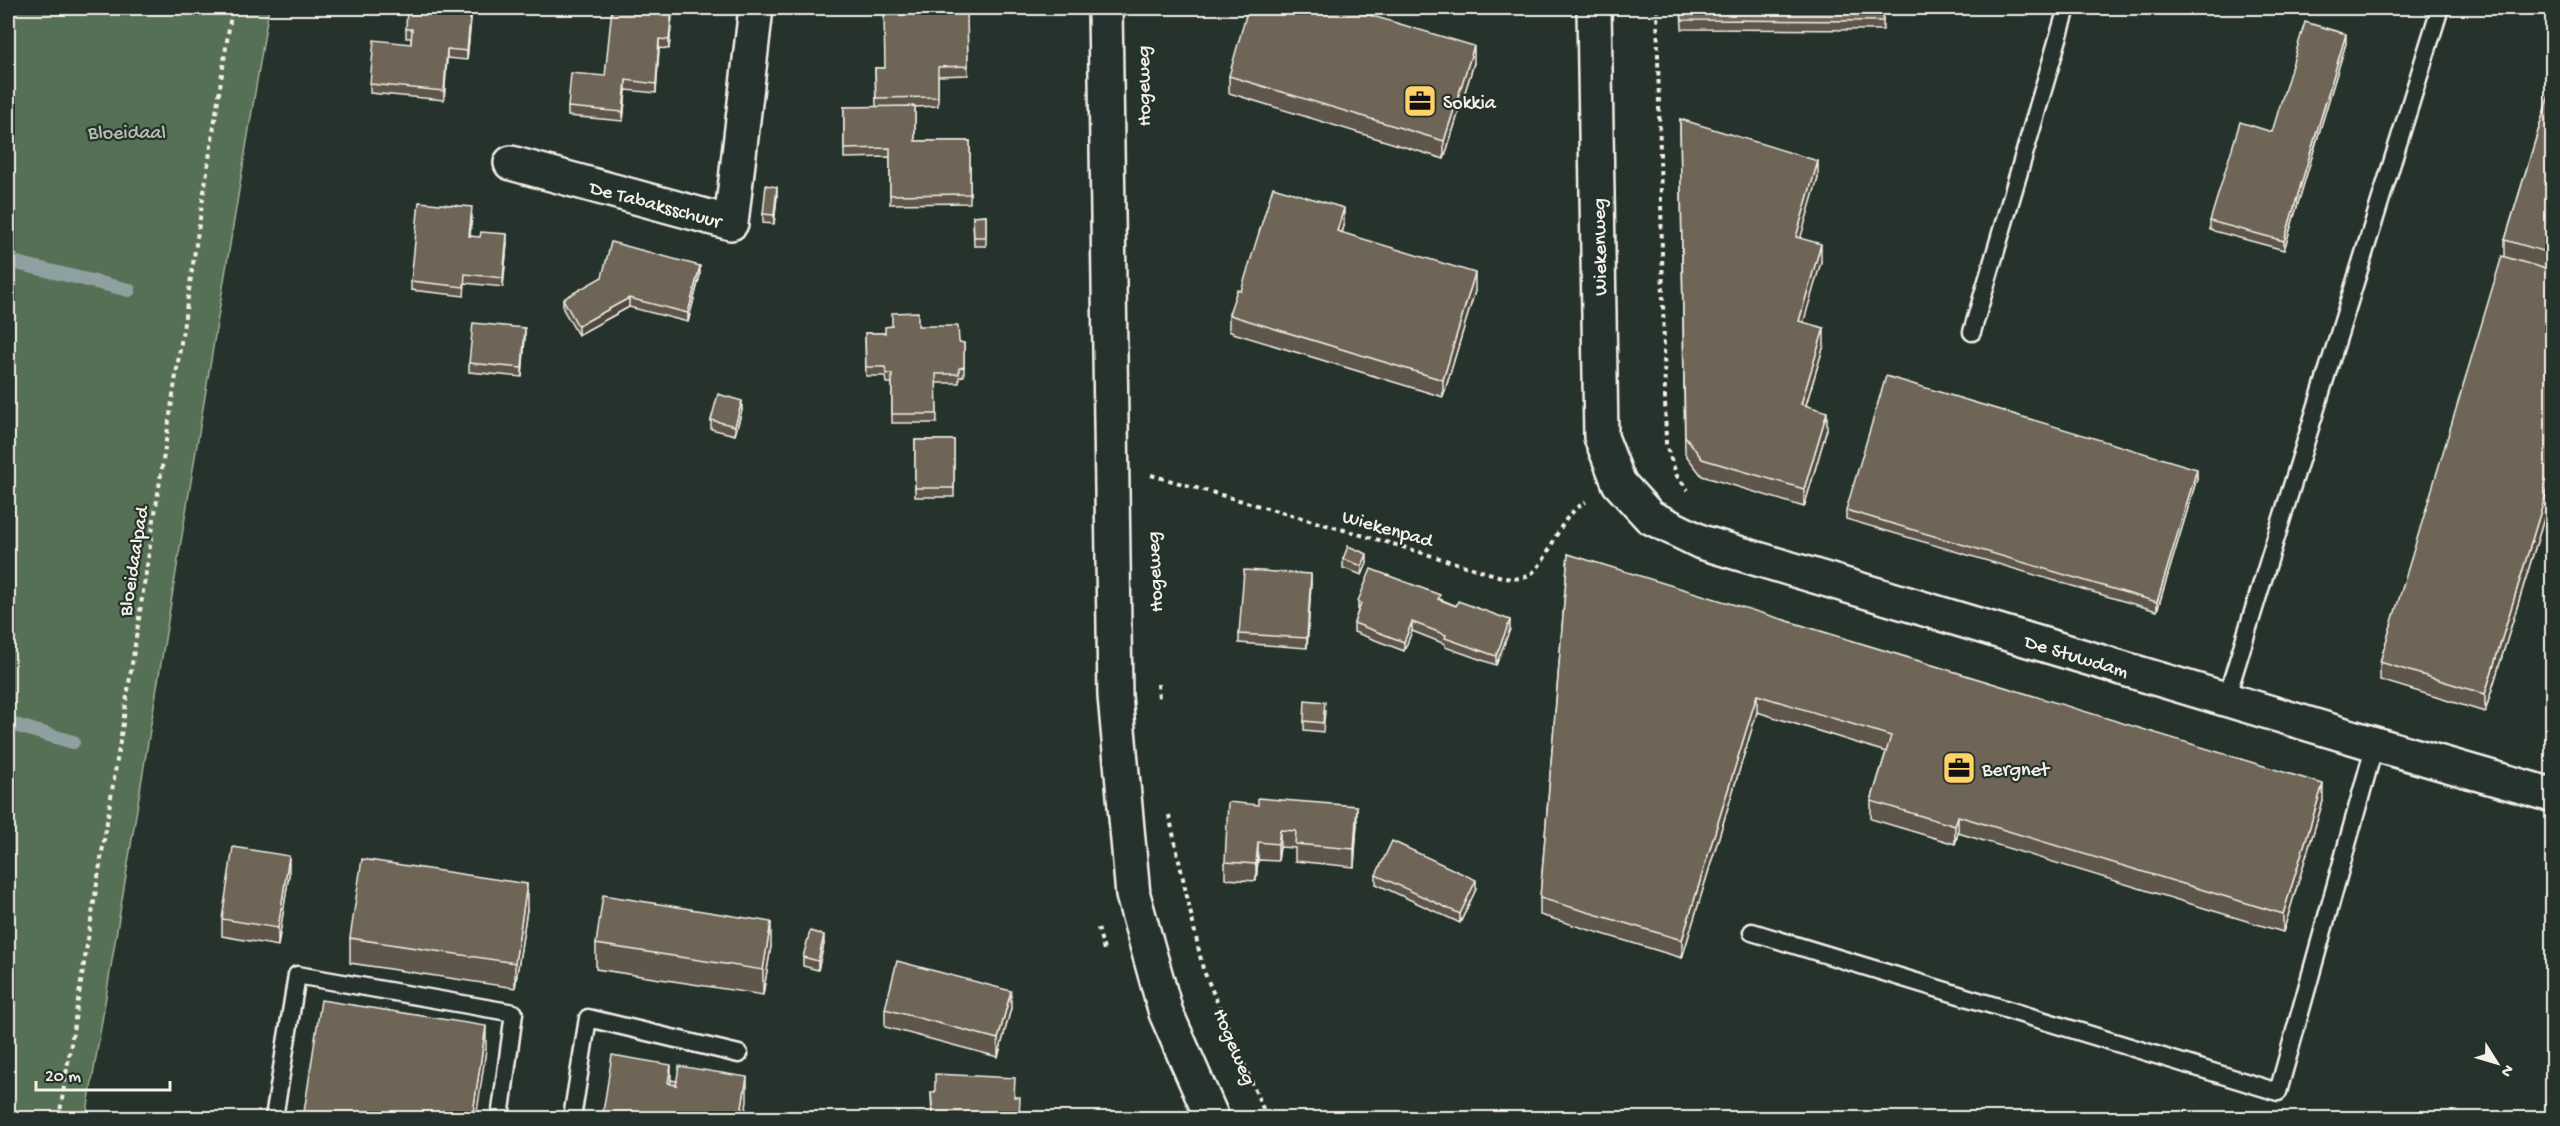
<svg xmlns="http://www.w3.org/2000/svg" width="2560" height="1126" font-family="'Gochi Hand',sans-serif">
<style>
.green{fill:#577055;stroke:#a6b09e;stroke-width:1.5}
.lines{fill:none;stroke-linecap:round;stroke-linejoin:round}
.stream{stroke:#8fa0a1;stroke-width:14}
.lane-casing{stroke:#f4f1e8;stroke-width:21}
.street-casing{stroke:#f4f1e8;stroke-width:38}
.path{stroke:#f4f1e8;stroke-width:4;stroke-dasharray:4.5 4.5;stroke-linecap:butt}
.lane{stroke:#26332d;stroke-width:16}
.street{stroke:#26332d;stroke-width:33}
.wall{fill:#5f574b;stroke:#f4f1e8;stroke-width:1.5}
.shaded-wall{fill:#4d473d;stroke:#f4f1e8;stroke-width:1.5}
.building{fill:#6e6557;stroke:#f4f1e8;stroke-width:1.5}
.labels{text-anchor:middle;stroke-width:4.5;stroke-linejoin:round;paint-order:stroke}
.street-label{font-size:20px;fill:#f4f1e8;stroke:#26332d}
.poi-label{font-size:20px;fill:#f4f1e8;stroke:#26332d;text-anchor:start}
.park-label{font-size:20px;fill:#b5bdad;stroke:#26332d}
</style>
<rect width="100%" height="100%" fill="#26332d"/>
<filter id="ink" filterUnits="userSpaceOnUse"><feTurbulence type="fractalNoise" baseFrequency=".0167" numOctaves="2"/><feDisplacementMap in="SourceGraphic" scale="12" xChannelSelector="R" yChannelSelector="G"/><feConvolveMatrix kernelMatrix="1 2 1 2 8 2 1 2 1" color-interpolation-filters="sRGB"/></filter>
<g filter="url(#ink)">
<!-- green -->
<path class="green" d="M8 8H269L86 1118H8Z"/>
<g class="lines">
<!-- stream -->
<g class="stream">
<path d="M8 261 129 290"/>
<path d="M8 723 73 742"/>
</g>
<!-- lane casing -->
<g class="lane-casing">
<g id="lane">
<path d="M1972 332 2067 8"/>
<path d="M2226 699 2440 8"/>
<path d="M1752 932 2278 1092 2375 744"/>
<path d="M274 1118 297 975 514 1013 500 1118"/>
<path d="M572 1118 588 1018 739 1054"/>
</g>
</g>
<!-- street casing -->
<g class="street-casing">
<g id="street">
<path d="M1105 8 1115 696 1133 895 1166 1013 1212 1118"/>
<path d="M1594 8 1601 437 1619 483 1650 517 1701 542 2375 744 2552 795"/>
<path d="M511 163 731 223 756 8"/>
</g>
</g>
<!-- path -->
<g class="path">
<path d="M1657 8 1666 445 1677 476 1688 490"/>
<path d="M1151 475 1393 544 1505 578C1514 579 1525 579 1532 573 1554 555 1554 520 1586 502"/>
<path d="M1158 684 1159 701"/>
<path d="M1169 815 1203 969 1267 1118"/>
<path d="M1098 928 1104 950"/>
<path d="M59 1118 123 723 232 8"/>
</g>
<!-- lane -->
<use href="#lane" class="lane"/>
<!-- street -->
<use href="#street" class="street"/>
</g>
<!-- wall -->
<g class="wall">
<path d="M472 8 467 60 447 58 444 100 370 93V84L411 44V38H406V29Z"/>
<path d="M1681 8H1883V30L1682 29Z"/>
<path d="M967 13 968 75 938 76V106L915 107V141H970V203L890 204V157L844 158V107H876L875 68H885Z"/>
<path d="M672 15 669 49 659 48 656 93 626 90 623 121 568 116V107L605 76Z"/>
<path d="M2346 43 2284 250 2210 230V221L2272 132Z"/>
<path d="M1474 63 1444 159 1229 93V76Z"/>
<path d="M2553 82V489L2485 712 2380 680V662L2505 256V240Z"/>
<path d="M1680 119 1818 178 1800 238 1821 262 1803 322 1824 345 1806 405 1827 429 1804 507 1702 476 1685 454Z"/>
<path d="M777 196 774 224 763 223V214Z"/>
<path d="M986 215V246H974L973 216Z"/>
<path d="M472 216 470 236 507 243 503 287 465 283 464 296 411 290V281Z"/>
<path d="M1344 226 1342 233 1475 291 1443 397 1233 333 1229 331V314L1241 291Z"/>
<path d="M700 275 688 322 629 307 578 335 563 309V299Z"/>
<path d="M918 326 959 342 964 343V376L959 377V383H936L937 423H892V383H886L885 376H866L865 333H885Z"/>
<path d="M525 337 522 377 469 372V363Z"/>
<path d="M742 410 735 435 711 429V420Z"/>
<rect x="915" y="440" width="39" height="57"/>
<path d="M2197 478 2157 611 1846 519V510Z"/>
<path d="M1568 554 2323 801 2283 932 1958 833 1955 844 1871 819V801L1886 752 1757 712 1682 958 1540 915V898Z"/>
<path d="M1343 559 1367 563 1362 575 1343 568Z"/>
<path d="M1311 583 1307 648 1239 643V634Z"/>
<path d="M1440 599 1510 629 1496 665 1445 647V644L1412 631 1404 651 1354 632V623L1358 611V601Z"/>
<path d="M1325 711 1323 732 1304 730V721Z"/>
<path d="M1258 805 1357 823 1354 867 1295 861V848L1280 847 1278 861 1258 860 1256 881 1225 879V862Z"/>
<path d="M289 874 278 946 222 936V919Z"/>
<path d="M1376 875 1476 889 1460 923 1376 884Z"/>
<path d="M527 909 515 988 350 963V938Z"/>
<path d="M596 944 771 946 763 995 596 969Z"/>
<path d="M824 944 818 970 803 966V957Z"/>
<path d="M1011 1008 998 1057 885 1027V1009Z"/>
<path d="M931 1092 1015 1097 932 1116Z"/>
</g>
<!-- shaded-wall -->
<g class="shaded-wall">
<path d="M471 8H472L467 60V51Z"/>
<path d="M672 8V15L669 49V40Z"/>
<path d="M2346 34V43L2284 250V241Z"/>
<path d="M659 39V48L656 93V84Z"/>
<path d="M1474 46V63L1444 159V141Z"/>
<path d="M447 49V58L444 100V91Z"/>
<path d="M626 80V90L623 121V112Z"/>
<path d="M1818 161V178L1796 254V237Z"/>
<path d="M777 187V196L774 224V215Z"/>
<path d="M1344 208V226L1337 249V231Z"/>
<path d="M507 234V243L503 287V278Z"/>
<path d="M1821 244V262L1799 338V321Z"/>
<path d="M700 266V275L688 322V313Z"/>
<path d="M1475 273V291L1443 397V380Z"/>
<path d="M629 298V307L578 335V326Z"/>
<path d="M525 328V337L522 377V368Z"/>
<path d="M1824 328V345L1801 421V404Z"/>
<path d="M742 401V410L735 435V426Z"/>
<path d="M1827 412V429L1804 507V489Z"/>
<path d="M2197 469V478L2157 611V602Z"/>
<path d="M2553 471V489L2485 712V694Z"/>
<path d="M1367 554V563L1362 575V566Z"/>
<path d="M1311 574V583L1307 648V638Z"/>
<path d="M1510 620V629L1496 665V656Z"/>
<path d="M1412 622V631L1404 651V642Z"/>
<path d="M1757 695V712L1682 958V940Z"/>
<path d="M2323 784V801L2283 932V914Z"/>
<path d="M1357 806V823L1354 867V849Z"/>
<path d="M1958 816V833L1955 844V826Z"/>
<path d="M1280 830V847L1278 861V844Z"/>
<path d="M1258 842V860L1256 881V864Z"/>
<path d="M289 856V874L278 946V928Z"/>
<path d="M1476 880V889L1460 923V914Z"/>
<path d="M527 884V909L515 988V963Z"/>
<path d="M771 922V946L763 995V970Z"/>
<path d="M824 935V944L818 970V961Z"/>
<path d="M1011 991V1008L998 1057V1039Z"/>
<path d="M486 1026V1050L476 1119H472Z"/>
<path d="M671 1065V1089L668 1083Z"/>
<path d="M747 1077V1102L744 1119H740Z"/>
</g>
<!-- building -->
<g class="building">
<path d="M407 8H471L467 51 447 49 444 91 370 84 374 40 411 44 412 29H406Z"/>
<path d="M612 8H672L669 40 659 39 656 84 626 80 623 112 568 107 571 73 605 76Z"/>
<path d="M1248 8H1346L1474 46 1444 141 1229 76Z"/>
<path d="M1681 8H1883V21L1682 20Z"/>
<path d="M967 13 968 66 938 67V97L876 98 875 68H885L884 15Z"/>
<path d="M2305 22 2346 34 2284 241 2210 221 2240 122 2272 132Z"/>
<path d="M2553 82V254L2505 240Z"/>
<path d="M915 106V141H970V194L890 195V148L844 149V107Z"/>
<path d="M1680 119 1818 161 1796 237 1821 244 1799 321 1824 328 1801 404 1827 412 1804 489 1702 459 1685 436Z"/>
<path d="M766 185 777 187 774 215 763 214Z"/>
<path d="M1273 187 1344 208 1337 231 1475 273 1443 380 1233 316 1229 314 1237 290 1241 291Z"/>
<path d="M419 202 472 207 469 236 480 237 481 232 507 234 503 278 465 274 464 287 411 281Z"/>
<path d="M986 215V237H974L973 216Z"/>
<path d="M611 242 700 266 688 313 629 298 578 326 563 299 602 277Z"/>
<path d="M2502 256 2553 271V471L2485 694 2380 662Z"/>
<path d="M918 312V326H958L959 342 964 343V367L959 368V374H936L937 414H892V374H886L885 367H866L865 333H885V327L892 326V313Z"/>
<path d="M473 323 525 328 522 368 469 363Z"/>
<path d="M1886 376 2197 469 2157 602 1846 510Z"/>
<path d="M718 394 742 401 735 426 711 420Z"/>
<rect x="915" y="440" width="39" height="48"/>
<path d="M1348 546 1367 554 1362 566 1343 559Z"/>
<path d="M1568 554 2323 784 2283 914 1958 816 1955 826 1871 801 1891 736 1757 695 1682 940 1540 898Z"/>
<path d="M1371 569 1440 595 1438 599 1456 606 1458 601 1510 620 1496 656 1445 638 1446 635 1412 622 1404 642 1354 623 1361 603 1358 601Z"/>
<path d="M1244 570 1311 574 1307 638 1239 634Z"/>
<path d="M1305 700 1325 702 1323 723 1304 721Z"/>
<path d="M1258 798 1357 806 1354 849 1295 844 1296 831 1280 830 1278 844 1258 842 1256 864 1225 862 1228 802 1258 805Z"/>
<path d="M1392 841 1476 880 1460 914 1376 875Z"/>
<path d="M233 847 289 856 278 928 222 919Z"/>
<path d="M362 859 527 884 515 963 350 938Z"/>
<path d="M603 895 771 922 763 970 596 944Z"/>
<path d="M810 931 824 935 818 961 803 957Z"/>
<path d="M897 961 1011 991 998 1039 885 1009Z"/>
<path d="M321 1000 486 1026 472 1119H303Z"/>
<path d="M612 1055 671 1065 668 1083 676 1085 679 1066 747 1077 740 1119H602Z"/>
<path d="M935 1074 1015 1078 1014 1097H1020L1019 1119H915L916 1115 933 1116 931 1092H935Z"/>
<path d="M671 1080 677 1081 676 1085 670 1084Z"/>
</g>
</g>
<!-- icons -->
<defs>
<g id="office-square" transform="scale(1.725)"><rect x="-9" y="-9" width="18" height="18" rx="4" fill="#ffd166" stroke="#26332d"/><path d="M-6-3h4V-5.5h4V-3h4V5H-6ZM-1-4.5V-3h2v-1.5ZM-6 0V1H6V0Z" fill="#111"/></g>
</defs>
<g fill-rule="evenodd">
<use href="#office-square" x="1420" y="101"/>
<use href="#office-square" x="1959" y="768"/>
</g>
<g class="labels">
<!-- street labels -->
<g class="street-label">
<text transform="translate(1142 86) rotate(-91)" y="7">Hogeweg</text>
<text transform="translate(656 203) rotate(15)" y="7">De Tabaksschuur</text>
<text transform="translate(1598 247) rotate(-91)" y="7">Wiekenweg</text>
<text transform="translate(1388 527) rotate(16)" y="7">Wiekenpad</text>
<text transform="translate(132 561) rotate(-81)" y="7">Bloeidaalpad</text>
<text transform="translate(1153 572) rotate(-93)" y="7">Hogeweg</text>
<text transform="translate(2077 655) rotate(17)" y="7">De Stuwdam</text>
<text transform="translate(1236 1046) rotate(67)" y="7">Hogeweg</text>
</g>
<!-- poi labels -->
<g class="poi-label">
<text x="1443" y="108">Sokkia</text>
<text x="1982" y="775">Bergnet</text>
</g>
<!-- park labels -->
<g class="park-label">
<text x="127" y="138">Bloeidaal</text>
</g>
</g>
<!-- margin -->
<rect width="2560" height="1126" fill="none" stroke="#26332d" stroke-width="30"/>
<rect x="15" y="15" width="2530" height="1096" fill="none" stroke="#f4f1e8" stroke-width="2" filter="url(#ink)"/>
<!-- north arrow -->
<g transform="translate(2497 1063) rotate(127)" stroke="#26332d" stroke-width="4.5" paint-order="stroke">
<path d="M0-4.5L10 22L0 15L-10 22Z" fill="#f4f1e8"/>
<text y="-9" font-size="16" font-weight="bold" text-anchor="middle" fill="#f4f1e8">N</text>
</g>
<!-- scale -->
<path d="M36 1081v9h134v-9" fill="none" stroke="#f4f1e8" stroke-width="3"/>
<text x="45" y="1081" font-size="18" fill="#f4f1e8" stroke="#26332d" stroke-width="4.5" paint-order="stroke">20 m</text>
</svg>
